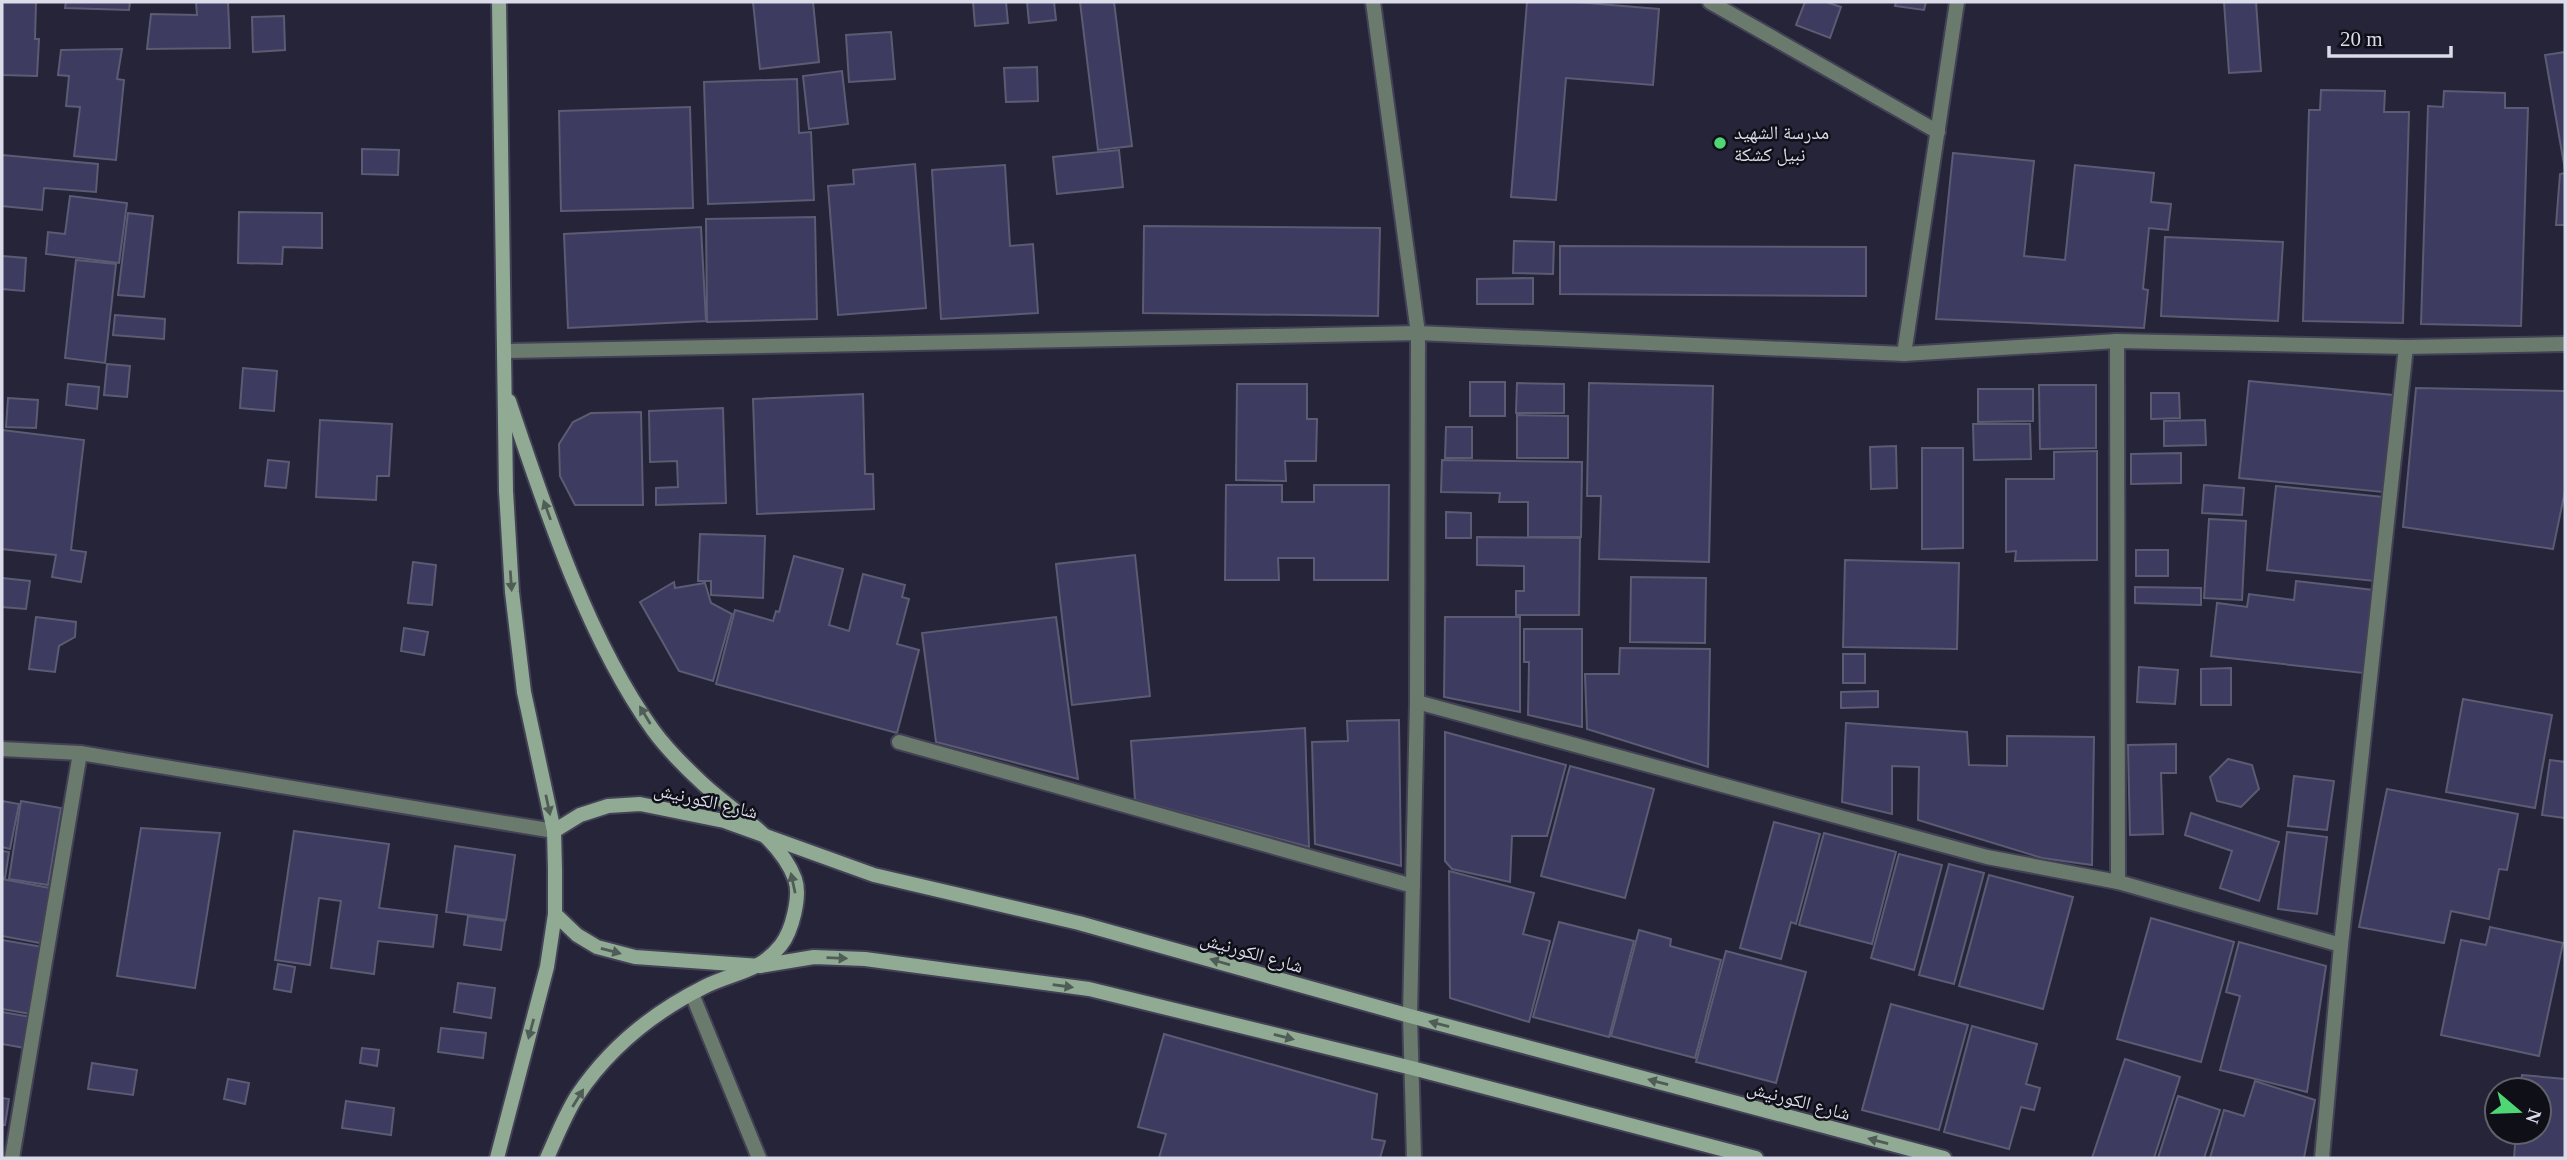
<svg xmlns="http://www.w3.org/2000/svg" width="2567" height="1160" font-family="'Times New Roman','Noto Naskh Arabic',serif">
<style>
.building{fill:#3d3b5f;stroke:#5b5b73;stroke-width:2}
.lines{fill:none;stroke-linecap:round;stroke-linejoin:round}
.minor-casing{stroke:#424155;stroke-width:18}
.secondary-casing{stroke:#424155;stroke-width:18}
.minor{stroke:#6a7a6d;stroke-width:14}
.secondary{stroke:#90aa94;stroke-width:14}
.oneway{fill:#505c56}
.poi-dot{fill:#4fd675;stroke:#0f0f18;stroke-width:2.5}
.labels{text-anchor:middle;stroke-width:5;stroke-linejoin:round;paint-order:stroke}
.poi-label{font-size:19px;fill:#dbdbea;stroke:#0f0f18;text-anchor:start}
.street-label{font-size:19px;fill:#dbdbea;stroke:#0f0f18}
</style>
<rect width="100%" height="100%" fill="#252439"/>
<!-- building -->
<g class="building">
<path d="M2 2H36L35 39H39L37 76 2 75Z"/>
<path d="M66 2H130L129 10 65 8Z"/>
<path d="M196 2H228L230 48 147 49 151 14 197 15Z"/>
<path d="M753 2H813L819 62 760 69Z"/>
<path d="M973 2H1006L1008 23 975 26Z"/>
<path d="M1027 2H1054L1056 20 1029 23Z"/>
<path d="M1080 2H1114L1132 146 1098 150Z"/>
<path d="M1527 2H1575L1659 9 1653 85 1566 78 1556 200 1511 197Z"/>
<path d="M1805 2H1826L1841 7 1830 38 1796 25Z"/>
<path d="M1896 2H1926L1924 10 1895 6Z"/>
<path d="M2224 2H2256L2261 71 2229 73Z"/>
<path d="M284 16 285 50 253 52 252 17Z"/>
<path d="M891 32 895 79 849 82 846 35Z"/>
<path d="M122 49 117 79 124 80 116 160 74 156 80 107 66 106 69 76 58 75 61 50Z"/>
<path d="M2565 52V170L2545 55Z"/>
<path d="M1037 67 1038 101 1006 102 1004 68Z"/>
<path d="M842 71 848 124 809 129 803 76Z"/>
<path d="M797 79 799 133 811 132 814 200 708 204 704 82Z"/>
<path d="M2321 90 2385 91 2384 112H2409L2403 323 2303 321 2309 110H2320Z"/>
<path d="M2444 91 2505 93V108H2528L2521 326 2421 324 2428 106 2443 107Z"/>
<path d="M690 107 693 208 561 211 559 111Z"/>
<path d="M362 149 399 150 398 175 362 174Z"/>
<path d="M1119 150 1123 187 1057 194 1053 157Z"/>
<path d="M1953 153 2034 161 2024 256 2065 260 2075 165 2154 173 2151 202 2171 204 2168 230 2149 228 2143 289 2148 290 2144 328 1936 319Z"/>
<path d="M2 155 98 164 96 192 44 188 42 210 2 206Z"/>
<path d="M915 164 926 308 838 315 828 186 854 184 853 170Z"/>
<path d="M1005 165 1010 246 1033 244 1038 313 941 319 932 170Z"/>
<path d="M2565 173V225H2556L2560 174Z"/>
<path d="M70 196 127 203 119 263 46 254 48 232 65 234Z"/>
<path d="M239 212 322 213V248L283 247 282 264 238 263Z"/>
<path d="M128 213 153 216 144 297 118 295Z"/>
<path d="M815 217 817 319 707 322 706 219Z"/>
<path d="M1144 226 1380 228 1378 316 1143 313Z"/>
<path d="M701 227 706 321 568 328 564 234Z"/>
<path d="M2165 237 2283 242 2278 321 2161 316Z"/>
<path d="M1514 241 1554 242 1553 274 1513 273Z"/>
<path d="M1560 246 1866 247V296L1560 294Z"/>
<path d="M2 256 26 258 24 291 2 289Z"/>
<path d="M76 260 116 264 105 363 65 358Z"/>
<path d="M1533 278V304H1477V279Z"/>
<path d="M115 315 165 319 164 339 113 335Z"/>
<path d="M107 364 130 366 127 397 104 395Z"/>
<path d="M243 368 277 371 274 411 240 408Z"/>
<path d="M2249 381 2393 395 2383 492 2239 478Z"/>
<rect x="1470" y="382" width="35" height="34"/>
<path d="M1517 383 1564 384V413H1516Z"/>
<path d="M1589 383 1713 386 1709 562 1599 559 1601 496H1587Z"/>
<path d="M68 384 99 387 97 409 66 405Z"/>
<path d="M1237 384H1307V419H1317L1316 461H1285L1286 481 1236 480Z"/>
<path d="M2039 385H2096V448L2040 449Z"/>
<path d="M2416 388 2565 391V491L2553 549 2403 527Z"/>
<path d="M1978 389H2033V421L1978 422Z"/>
<path d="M2151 393H2179L2180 418 2151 419Z"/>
<path d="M863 394 865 474H873L874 509 757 514 753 399Z"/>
<path d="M8 398 38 400 36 428 6 427Z"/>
<path d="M723 408 726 503 656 505V488L678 487 677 461 650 462 649 411Z"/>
<path d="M641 412 643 505H575L560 476 559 444 573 422 591 413Z"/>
<path d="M1517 415 1568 416V458H1517Z"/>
<path d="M320 420 392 424 389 476H377L376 500 316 497Z"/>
<path d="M2205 420 2206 445 2164 446V421Z"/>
<path d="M1973 424H2030L2031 459 1974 460Z"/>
<path d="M1446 427H1472V458H1445Z"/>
<path d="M2 430 84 440 71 550 86 552 81 582 52 577 56 555 2 549Z"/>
<path d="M1896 446 1897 488 1871 489 1870 447Z"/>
<path d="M1922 448H1963V548L1922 549Z"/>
<path d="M2097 451V560L2015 561 2016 551 2006 552V479H2054V452Z"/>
<path d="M2181 453V483L2131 484V454Z"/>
<path d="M268 460 289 462 286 488 265 486Z"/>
<path d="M1442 460 1582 462 1581 537H1528V502H1499L1500 493 1441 492Z"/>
<path d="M1226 485H1282V502H1314V485H1389L1388 580H1314V558H1278L1279 580H1225Z"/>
<path d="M2204 485 2244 488 2242 515 2202 513Z"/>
<path d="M2276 486 2383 497 2375 581 2267 570Z"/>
<path d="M1446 512 1471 513V538H1446Z"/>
<path d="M2209 519 2246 521 2242 600 2204 598Z"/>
<path d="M700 534 765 536 763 598 711 595V581H698Z"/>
<path d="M1477 537 1580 538 1579 615H1516V591H1524V566L1477 565Z"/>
<rect x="2136" y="550" width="32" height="26"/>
<path d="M1135 555 1150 696 1072 705 1056 564Z"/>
<path d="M794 556 843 569 829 625 849 631 863 574 905 585 902 597 909 599 897 644 919 650 897 733 716 684 735 610 773 621 776 611 779 612Z"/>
<path d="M1845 560 1959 563 1957 649 1843 647Z"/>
<path d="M413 562 436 565 432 605 408 603Z"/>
<path d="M1631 577 1706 578 1705 643 1630 642Z"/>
<path d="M2 578 30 581 26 609 2 607Z"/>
<path d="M2296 581 2373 590 2363 673 2211 656 2217 603 2247 607 2249 594 2294 600Z"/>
<path d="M674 582 675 588 705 583 711 603 732 614 713 681 679 671 640 602Z"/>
<path d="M2135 587 2201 588V605L2135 603Z"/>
<path d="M36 617 76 622 75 637 59 646 55 672 29 669Z"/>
<path d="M1056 617 1078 779 936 742 922 633Z"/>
<path d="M1445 617H1520V712L1444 697Z"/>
<path d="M404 628 428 632 424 655 401 651Z"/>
<path d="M1524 629H1582V727L1528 715 1529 662H1524Z"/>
<path d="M1620 648 1710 649 1708 767 1587 729 1585 674H1619Z"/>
<rect x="1843" y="654" width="22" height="29"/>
<path d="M2139 667 2178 670 2175 704 2137 702Z"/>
<path d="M2231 668V705H2201V669Z"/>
<path d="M1878 691V707L1841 708V692Z"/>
<path d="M2463 699 2552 715 2535 808 2446 792Z"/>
<path d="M1399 720 1401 866 1315 844 1312 742 1348 741 1347 721Z"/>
<path d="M1846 723 1967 732 1969 765 2007 766V736L2094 737 2092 865 2042 858 1918 820 1919 767 1892 766V814L1842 802Z"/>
<path d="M1305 728 1309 847 1135 800 1131 741Z"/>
<path d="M1445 732 1566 765 1547 836H1512L1510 882 1452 869 1445 861Z"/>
<path d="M2176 744V773H2161L2163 834 2130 835 2128 745Z"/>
<path d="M2228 759 2252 765 2259 789 2241 807 2217 801 2210 777Z"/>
<path d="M2550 760 2565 762V818L2542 815Z"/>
<path d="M1570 766 1654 789 1625 898 1541 876Z"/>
<path d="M2294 776 2334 781 2327 830 2288 826Z"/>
<path d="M2387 789 2518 814 2507 870 2499 869 2489 919 2451 911 2444 943 2359 927Z"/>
<path d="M2 801 19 804 10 849 2 847Z"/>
<path d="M21 801 61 808 48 885 9 879Z"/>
<path d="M2191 813 2279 842 2259 901 2220 888 2232 851 2185 835Z"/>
<path d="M1774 822 1820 834 1796 924 1791 922 1781 959 1740 948Z"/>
<path d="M141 828 220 833 195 988 117 976Z"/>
<path d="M294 831 389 844 379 908 437 915 433 947 378 941 374 974 331 968 341 901 319 898 310 965 275 960Z"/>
<path d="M2287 832 2327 837 2317 914 2278 909Z"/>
<path d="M1824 833 1896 852 1872 944 1799 925Z"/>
<path d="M455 846 515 855 506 920 446 912Z"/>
<path d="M2 851 9 852 5 878 2 877Z"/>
<path d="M1899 854 1942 865 1914 970 1871 958Z"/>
<path d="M1949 864 1984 873 1954 984 1919 975Z"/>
<path d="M1449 871 1534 893 1523 934 1550 941 1529 1022 1450 998Z"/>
<path d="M1989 875 2073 897 2043 1009 1959 986Z"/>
<path d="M2 879 50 888 40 943 2 936Z"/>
<path d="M468 916 505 921 501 950 464 945Z"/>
<path d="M2151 918 2234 942 2201 1062 2117 1039Z"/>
<path d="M1559 922 1634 941 1609 1037 1533 1017Z"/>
<path d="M2490 927 2563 943 2539 1056 2441 1035 2461 940 2486 945Z"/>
<path d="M1639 930 1671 939 1670 946 1721 960 1695 1058 1611 1036Z"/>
<path d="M2 940 43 947 31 1014 2 1009Z"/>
<path d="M2239 942 2326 966 2307 1092 2220 1070 2240 996 2226 992Z"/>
<path d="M1726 951 1806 972 1776 1083 1696 1062Z"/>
<path d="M278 964 295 967 291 992 274 989Z"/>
<path d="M458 983 495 988 491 1018 454 1012Z"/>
<path d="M1891 1004 1968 1025 1939 1130 1862 1110Z"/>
<path d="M2 1012 31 1017 25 1048 2 1044Z"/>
<path d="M1972 1026 2037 1044 2026 1084 2040 1088 2034 1110 2021 1107 2009 1149 1944 1132Z"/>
<path d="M441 1028 486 1033 483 1058 438 1052Z"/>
<path d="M1164 1034 1377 1094 1372 1139 1385 1141 1380 1158H1159L1166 1134 1138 1127Z"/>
<path d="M362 1048 379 1050 377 1066 360 1063Z"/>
<path d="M2125 1059 2180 1077 2154 1158H2092Z"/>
<path d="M92 1063 137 1070 133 1095 88 1089Z"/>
<path d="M2522 1075 2565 1079V1158H2514L2516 1132H2539V1090H2520Z"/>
<path d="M228 1079 249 1083 245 1104 224 1099Z"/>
<path d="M2255 1081 2315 1100 2304 1158H2210L2224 1110 2244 1116Z"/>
<path d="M2178 1096 2220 1110 2204 1158H2158Z"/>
<path d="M2 1098 9 1099 5 1125H2Z"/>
<path d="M346 1101 394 1108 391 1135 342 1128Z"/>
</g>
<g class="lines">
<!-- minor casing -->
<g class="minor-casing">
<g id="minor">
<path d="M1373 2 1418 333 1417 702 1410 1016 1414 1158"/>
<path d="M1710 2 1938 132"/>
<path d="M2117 341 2118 882"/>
<path d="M504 351 1418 333 1904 354 2117 341 2406 347 2565 344"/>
<path d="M1904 354 1957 2"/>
<path d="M1417 702 1987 857 2118 882 2341 945"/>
<path d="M899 742 1413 886"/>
<path d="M2 749 80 753 554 831"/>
<path d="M692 994 759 1158"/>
<path d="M12 1158 80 753"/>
<path d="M2322 1158 2341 945 2406 347"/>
</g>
</g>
<!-- secondary casing -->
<g class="secondary-casing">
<g id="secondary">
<path d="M509 401C545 508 587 638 653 730 666 748 684 766 700 781 731 811 779 836 795 879 801 896 792 931 781 945 759 973 734 972 704 987 652 1013 609 1048 577 1096 565 1115 556 1138 547 1158"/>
<path d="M554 831 580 815 608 806 640 804 724 821 874 875 1079 923 1410 1016 1944 1158"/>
<path d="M555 914 577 935 597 947 635 957 760 966 814 957 865 959 1089 989 1412 1068 1756 1158"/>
<path d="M497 1158 547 967 555 914V870L554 831 524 692 512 592 506 491 499 2"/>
</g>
</g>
<!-- minor -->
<use href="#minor" class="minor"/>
<!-- secondary -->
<use href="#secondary" class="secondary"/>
</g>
<!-- one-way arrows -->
<defs><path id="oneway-solid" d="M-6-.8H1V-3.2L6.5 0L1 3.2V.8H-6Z" transform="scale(1.75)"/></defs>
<g class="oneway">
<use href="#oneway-solid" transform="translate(547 510) rotate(-110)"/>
<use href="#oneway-solid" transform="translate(511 581) rotate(86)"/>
<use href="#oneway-solid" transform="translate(645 715) rotate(-121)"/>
<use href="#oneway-solid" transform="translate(548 805) rotate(78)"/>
<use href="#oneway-solid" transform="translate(793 883) rotate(-102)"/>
<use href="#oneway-solid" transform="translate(611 951) rotate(15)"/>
<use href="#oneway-solid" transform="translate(837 958) rotate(2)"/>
<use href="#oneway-solid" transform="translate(1220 962) rotate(-164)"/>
<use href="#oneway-solid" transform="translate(1063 986) rotate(8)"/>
<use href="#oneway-solid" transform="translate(1439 1024) rotate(-165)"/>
<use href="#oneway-solid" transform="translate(531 1029) rotate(105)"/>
<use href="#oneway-solid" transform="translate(1284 1037) rotate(14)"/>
<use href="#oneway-solid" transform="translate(1658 1082) rotate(-165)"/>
<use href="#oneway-solid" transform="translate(578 1098) rotate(-58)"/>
<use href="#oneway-solid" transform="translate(1878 1141) rotate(-165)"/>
</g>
<!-- markers -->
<circle class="poi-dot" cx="1720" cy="143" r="7"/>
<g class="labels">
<!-- poi labels -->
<g class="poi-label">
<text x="1734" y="139">مدرسة الشهيد<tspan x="1734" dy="22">نبيل كشكة</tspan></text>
</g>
<!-- street labels -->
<g class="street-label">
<text transform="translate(706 800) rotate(13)" y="7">شارع الكورنيش</text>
<text transform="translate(1252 952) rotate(16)" y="7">شارع الكورنيش</text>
<text transform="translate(1799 1100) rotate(15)" y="7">شارع الكورنيش</text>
</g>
</g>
<!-- border -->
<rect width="2567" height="1160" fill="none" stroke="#dbdbea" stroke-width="7"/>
<!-- north arrow -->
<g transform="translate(2518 1111) rotate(109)"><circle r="33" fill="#0f0f18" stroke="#61616c" stroke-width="2"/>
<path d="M0-5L12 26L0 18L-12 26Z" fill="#4fd675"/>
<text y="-10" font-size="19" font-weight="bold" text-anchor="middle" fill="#dbdbea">N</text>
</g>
<!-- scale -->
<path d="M2329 46v10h122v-10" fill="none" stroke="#dbdbea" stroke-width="3.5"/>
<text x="2340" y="46" font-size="21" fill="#dbdbea" stroke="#0f0f18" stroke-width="5" paint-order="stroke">20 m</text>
</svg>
